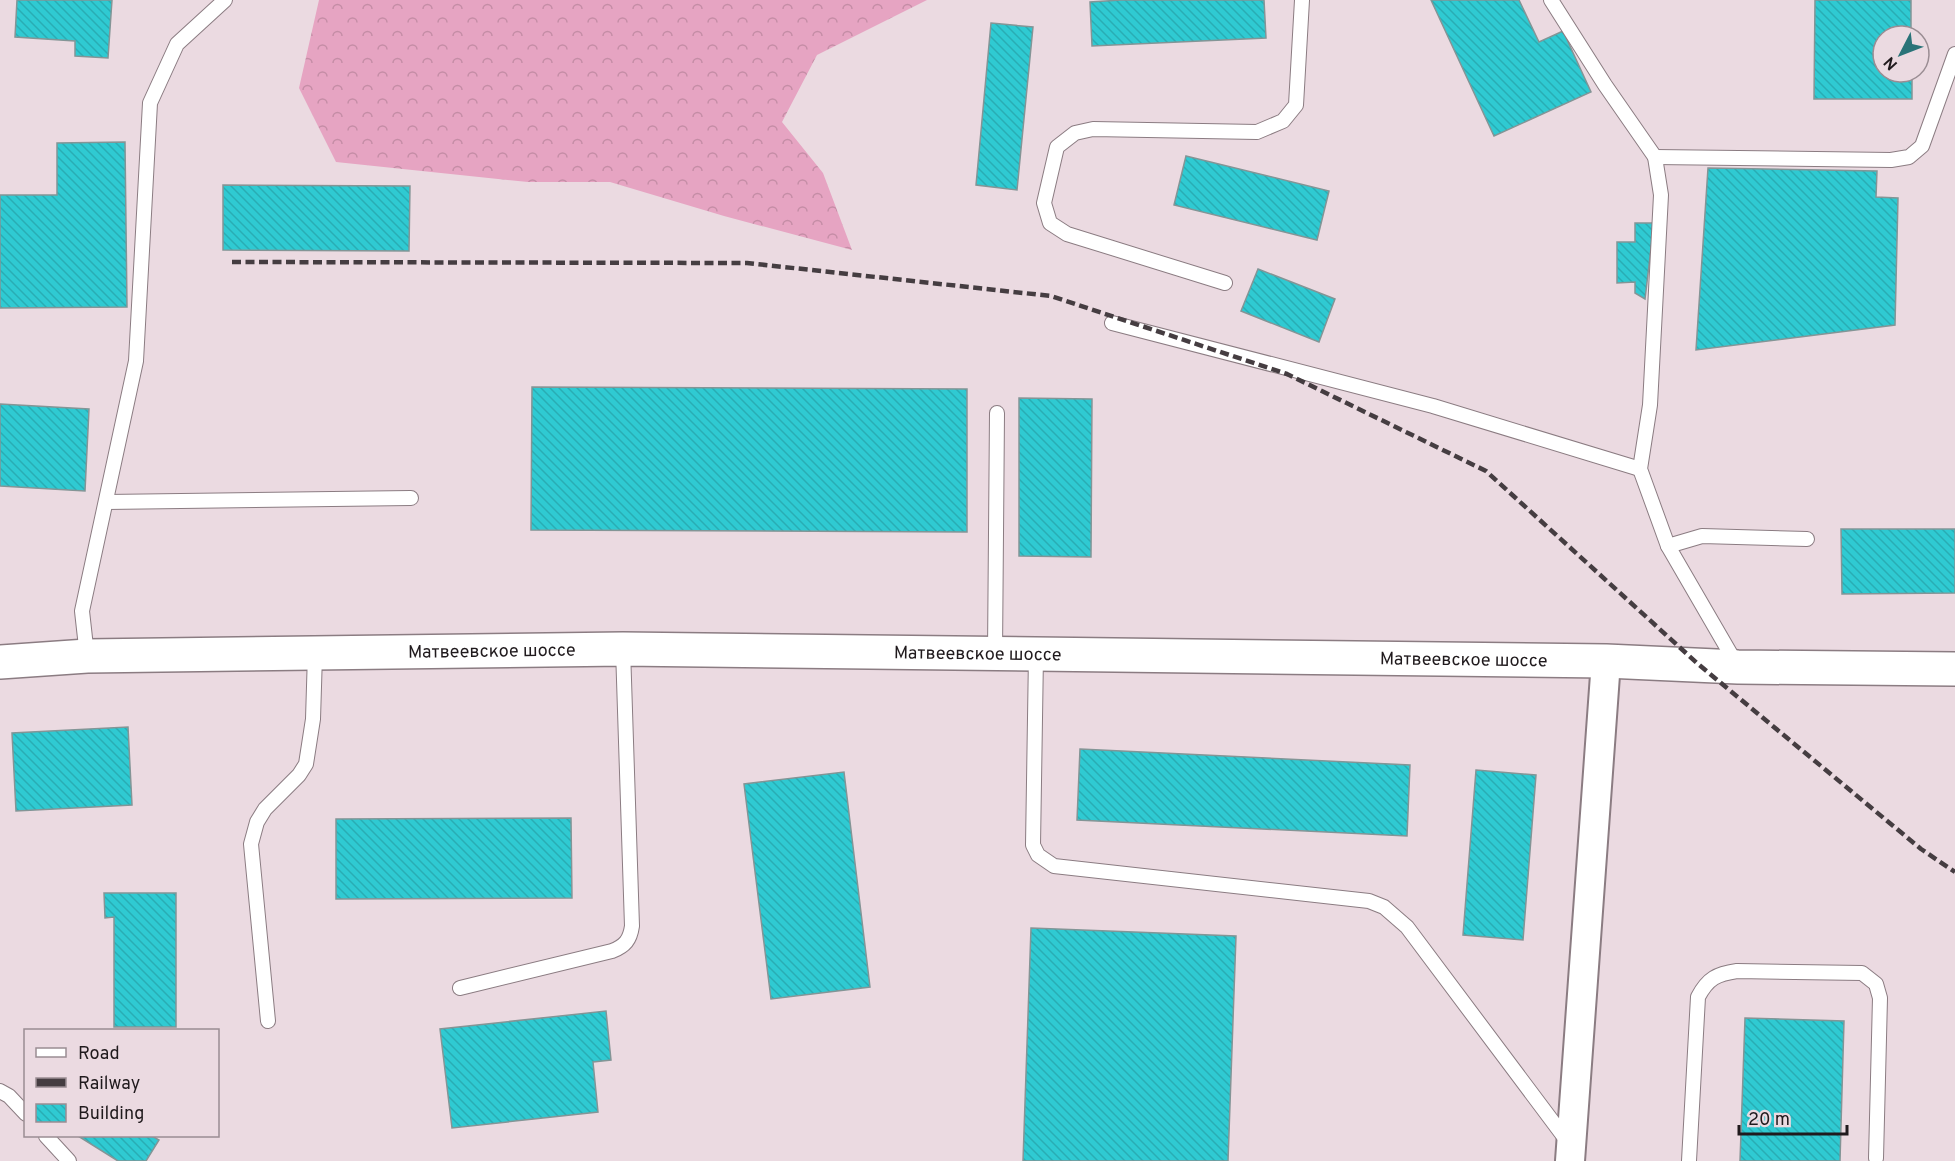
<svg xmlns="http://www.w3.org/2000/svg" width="1955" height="1161" font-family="Overpass,sans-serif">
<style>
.forest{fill:url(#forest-crowns)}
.building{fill:url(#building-back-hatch);stroke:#839596;stroke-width:1.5}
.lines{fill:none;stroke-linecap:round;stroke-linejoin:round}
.lane-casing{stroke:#8b7c82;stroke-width:16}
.street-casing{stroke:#8b7c82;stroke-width:32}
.secondary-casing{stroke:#8b7c82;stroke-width:36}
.lane{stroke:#fff;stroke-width:14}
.street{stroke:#fff;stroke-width:28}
.secondary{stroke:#fff;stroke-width:33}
.rail{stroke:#453d41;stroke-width:4.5;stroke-dasharray:9 4.5;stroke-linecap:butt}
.labels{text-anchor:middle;stroke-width:4.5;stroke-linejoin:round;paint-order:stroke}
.street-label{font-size:18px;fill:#201a1d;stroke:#ebdae1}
</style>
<defs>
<pattern id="forest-crowns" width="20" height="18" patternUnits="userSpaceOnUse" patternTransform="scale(1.5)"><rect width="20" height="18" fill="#e6a4c2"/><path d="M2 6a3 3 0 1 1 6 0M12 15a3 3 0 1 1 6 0" fill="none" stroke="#c58da6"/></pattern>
<pattern id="building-back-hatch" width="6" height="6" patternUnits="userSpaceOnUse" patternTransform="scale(1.5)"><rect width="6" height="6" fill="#2fcad2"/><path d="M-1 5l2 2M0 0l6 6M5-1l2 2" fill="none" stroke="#29adb4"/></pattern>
</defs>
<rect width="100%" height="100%" fill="#ebdae1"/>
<!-- forest -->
<path class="forest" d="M319 0H927L817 55 782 122 823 173 852 250 724 216 610 182H528L336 162 299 88Z"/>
<!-- building -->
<g class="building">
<path d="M17 0H112L108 58 75 56V41L15 37Z"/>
<path d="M1121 0H1264L1266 38 1092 46 1090 2Z"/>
<path d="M1431 0H1519L1539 42 1563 31 1591 92 1494 136Z"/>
<path d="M1815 0H1911V36H1883V72H1912V99H1814Z"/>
<path d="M991 23 1033 27 1017 190 976 185Z"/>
<path d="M125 142 127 307 0 308V195H57V143Z"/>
<path d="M1186 156 1329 191 1317 240 1174 205Z"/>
<path d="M1708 168 1877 171 1876 197 1898 198 1895 325 1696 350Z"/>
<path d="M223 185 410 186 409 251 223 250Z"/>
<path d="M1635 223H1654L1645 299 1635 293V282L1617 283V242H1635Z"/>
<path d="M1258 269 1335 299 1319 342 1241 311Z"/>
<path d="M532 387 967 389V532L531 530Z"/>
<path d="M1019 398 1092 399 1091 557 1019 556Z"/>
<path d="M0 404 89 409 85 491 0 486Z"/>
<path d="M1841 529H1955V593L1842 594Z"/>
<path d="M128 727 132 805 16 811 12 733Z"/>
<path d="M1080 749 1410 765 1407 836 1077 820Z"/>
<path d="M1476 770 1536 775 1523 940 1463 935Z"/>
<path d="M844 772 870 987 771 999 744 784Z"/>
<path d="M571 818 572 898 336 899V819Z"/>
<path d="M104 893H176V1027H114V917L105 918Z"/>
<path d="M1031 928 1236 936 1228 1161H1023Z"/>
<path d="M606 1011 611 1060 593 1062 598 1112 452 1128 440 1029Z"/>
<path d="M1745 1018 1844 1021 1840 1161H1740Z"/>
<path d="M78 1136H152L159 1140 146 1161H118Z"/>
</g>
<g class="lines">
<!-- lane casing -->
<g class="lane-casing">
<g id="lane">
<path d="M1551 0 1605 85 1655 157 1661 195 1650 405 1640 469 1668 546 1737 665"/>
<path d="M1655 157 1891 160 1909 157 1922 146 1955 54"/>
<path d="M1225 283 1067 234 1050 223 1044 203 1057 147 1075 133 1093 129 1257 132 1283 121 1296 105 1302 0"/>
<path d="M1112 323 1433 406 1640 469"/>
<path d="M106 502 411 498"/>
<path d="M1668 546 1702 536 1807 539"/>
<path d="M995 653 997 413"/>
<path d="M1036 655 1033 845 1038 855 1054 866 1369 901 1384 907 1407 927 1568 1142"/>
<path d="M87 656 82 611 136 361 150 103 177 44 225 0"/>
<path d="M460 988 612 951C625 946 630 940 632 926L623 649"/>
<path d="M268 1021 251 844 257 822 265 809 299 775 306 764 313 719 315 654"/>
<path d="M0 1091 9 1096 26 1114"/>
<path d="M46 1136 69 1161"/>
<path d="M1689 1161 1698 997C1708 978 1717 974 1737 971L1862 973 1876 984 1880 998 1876 1158"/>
</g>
</g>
<!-- street casing -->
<g class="street-casing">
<path id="street" d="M1570 1161 1606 661"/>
</g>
<!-- secondary casing -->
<g class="secondary-casing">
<g id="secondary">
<path id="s1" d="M0 662 87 656 623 649 1606 661 1738 667 1955 669"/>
</g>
</g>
<!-- lane -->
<use href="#lane" class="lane"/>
<!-- street -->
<use href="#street" class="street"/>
<!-- secondary -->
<use href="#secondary" class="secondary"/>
<!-- rail -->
<path class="rail" d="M232 262 747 263 1051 296 1287 374 1486 471 1698 664 1921 849 1955 872"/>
</g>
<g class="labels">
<!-- street labels -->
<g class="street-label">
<text dy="6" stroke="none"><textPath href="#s1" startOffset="492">Матвеевское шоссе</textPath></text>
<text dy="6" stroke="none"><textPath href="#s1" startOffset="978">Матвеевское шоссе</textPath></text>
<text dy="6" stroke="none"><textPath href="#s1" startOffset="1464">Матвеевское шоссе</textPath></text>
</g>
</g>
<!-- legend -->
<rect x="24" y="1029" width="195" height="108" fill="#ebdae1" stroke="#9a8d93" stroke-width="1.5"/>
<rect x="36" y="1048" width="30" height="9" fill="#ffffff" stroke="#9a8d93" stroke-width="1.5"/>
<text x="78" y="1059" font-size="18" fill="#201a1d">Road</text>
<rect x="36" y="1078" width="30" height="9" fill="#453d41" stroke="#9a8d93" stroke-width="1.5"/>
<text x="78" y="1089" font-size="18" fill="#201a1d">Railway</text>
<rect x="36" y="1104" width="30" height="18" fill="url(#building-back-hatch)" stroke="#9a8d93" stroke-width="1.5"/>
<text x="78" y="1119" font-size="18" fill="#201a1d">Building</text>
<!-- north arrow -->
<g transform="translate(1901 54) rotate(228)"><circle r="28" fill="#ebdae1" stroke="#9a8d93" stroke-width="1.5"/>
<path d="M0-4.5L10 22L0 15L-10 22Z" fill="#297378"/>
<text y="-9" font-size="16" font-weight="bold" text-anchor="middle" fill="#201a1d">N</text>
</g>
<!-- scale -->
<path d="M1739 1125v9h108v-9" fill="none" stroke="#201a1d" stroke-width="3"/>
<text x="1748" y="1125" font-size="18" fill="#201a1d" stroke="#ebdae1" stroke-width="4.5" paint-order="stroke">20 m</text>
</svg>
